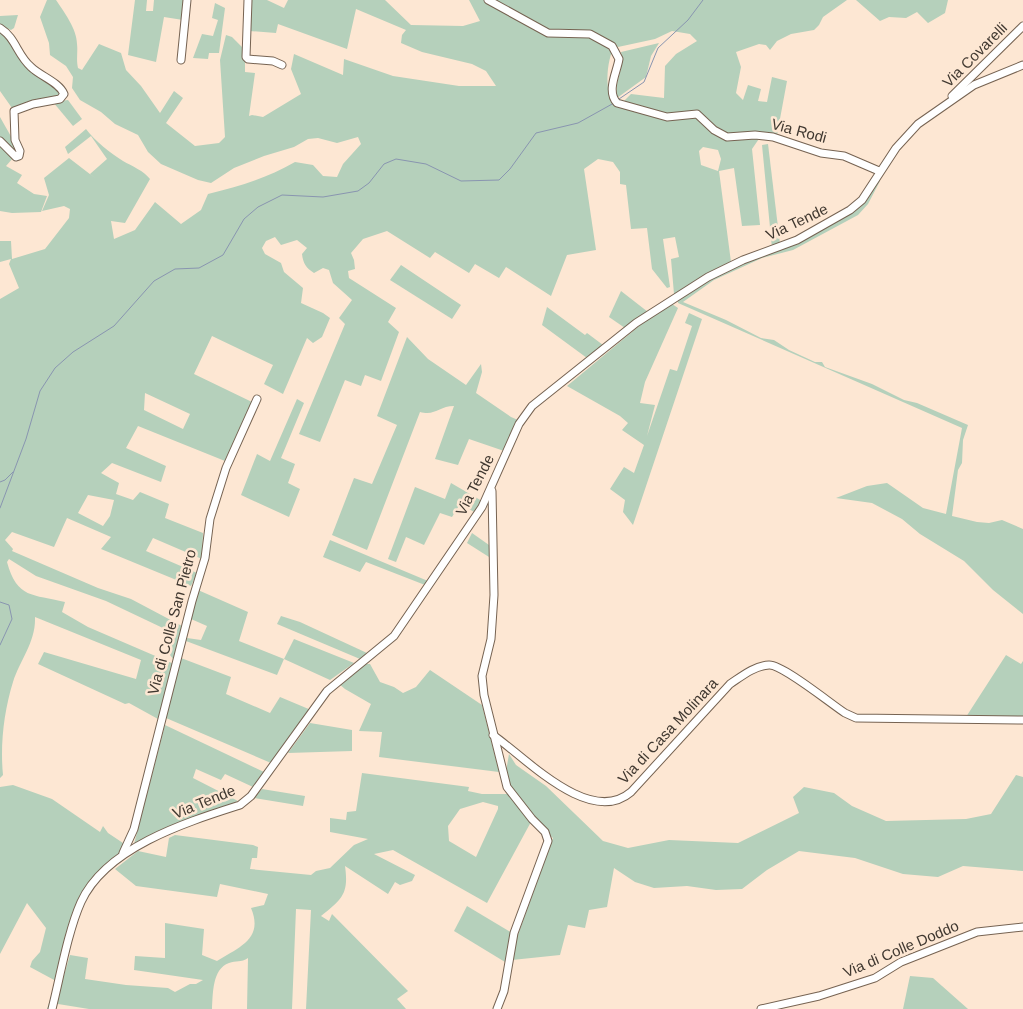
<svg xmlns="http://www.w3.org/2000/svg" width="1023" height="1009" font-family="Helvetica,sans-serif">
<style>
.green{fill:#b5d0bb;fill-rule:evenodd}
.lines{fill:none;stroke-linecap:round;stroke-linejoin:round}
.stream{stroke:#8995b0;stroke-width:1}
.minor-casing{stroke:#766352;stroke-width:9}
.minor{stroke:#fff;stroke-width:7}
.labels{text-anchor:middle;stroke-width:5;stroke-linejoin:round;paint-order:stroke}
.street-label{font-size:15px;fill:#403830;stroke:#fde7d3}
</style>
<rect width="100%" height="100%" fill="#fde7d3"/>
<!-- green -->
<g class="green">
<path d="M47 0H56C64 12 77 29 77 44 78 52 76 59 78 68L82 70 99 44 121 53 126 70 141 86 160 113 174 91 183 98 166 123 195 146 219 143 225 137 220 60 226 35 232 37 245 50V72L255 73 249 116 252 115 263 117 301 94 291 69 294 54 343 75 344 59 393 76 459 86H496L486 71 472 64 422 52 401 43 402 35 406 30 356 9 347 49 278 24 276 33 249 31 250 0H267L284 8 288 0H385L411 25 463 26 480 21 469 0H847L823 17 819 25 814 30 791 34 777 41 770 50 766 45 759 44 736 52 741 67 736 93 743 100 748 85 761 89 758 101 767 102 772 77 787 81 777 135 763 133 752 149 760 225 742 226 734 168 719 171 731 262 674 294 671 259 679 257 675 237 663 239 670 287 667 288 652 269 647 228 631 229 626 185 620 184V172L613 162 598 159 584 169 596 250 567 255 551 296 506 267 499 278 475 264 469 273 435 252 430 258 387 231 363 239 351 253 354 260 355 269 348 271 349 278 396 308 388 322 399 332 381 381 365 375 361 386 345 380 320 442 299 434 345 324 339 318 352 300 333 283 329 270 323 268 314 273C306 268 303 263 302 254L307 248 297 240 281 245 275 237 266 241 262 248 265 254 281 263 284 272 303 288 301 303 323 313 330 318 322 337 313 343 307 338 283 394 264 384 273 365 212 336 194 374 252 402 225 461 138 426 126 448 166 466 161 482 112 463 101 473 119 483 116 494 133 500 140 492 169 504 165 518 203 533 202 559 153 538 146 551 197 573 191 586 101 549 111 537 67 518 54 547 12 532 5 540 13 549 12 551 98 588 131 599 182 626 174 660 170 655 165 629 106 601 36 576 9 559 7 562C17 599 33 594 65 602L62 612 88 627 174 664 158 719 129 703 125 704 38 664 44 652 136 679 141 660 35 617C36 642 20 660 13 682 4 711 0 745 3 775L0 778V299L19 288 9 264 11 259 0 262V241H11L12 259 45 249 69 218 70 209 64 206 42 211 49 195 44 178 69 158 95 178 90 174 107 159 91 136 68 154 65 147 86 129C95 141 110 153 123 161 132 166 144 171 150 179L125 223 111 221 114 239 135 230 155 202 181 224 201 210 208 194C240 186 267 178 295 162L313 165 323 176 337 177 343 164 361 144 358 137 337 143 318 138 308 139 294 147 264 156 234 168 211 183 198 180 161 164 148 152 138 135 115 124 101 112 80 100 72 88 73 77 66 66 50 55 49 43 40 17ZM672 31 690 34 697 41 676 54 665 66 664 98 631 94 623 102 663 113 682 115 676 120H667L615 105C603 93 607 58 615 45L618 47 655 39ZM703 147 718 150 721 159 718 171 701 165 699 151ZM145 393 190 414 183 429 144 410ZM88 495 114 500 110 516 103 526 78 513Z"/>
<path d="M135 0H147L146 11H153L154 0H184L183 20 164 17 156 62 128 55Z"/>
<path d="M856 0H948L945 13 928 23 917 12 906 18 889 17 880 21Z"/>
<path d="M215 3 225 8 219 53H209L208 59 193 58 202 34 213 36 218 20 212 18Z"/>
<path d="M18 15 14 28 11 30 0 25V16Z"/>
<path d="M0 30 30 69 60 92 61 95 12 108 0 91Z"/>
<path d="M659 43 651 56 646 77 617 98C614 81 625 67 621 52Z"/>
<path d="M68 100 82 119 73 126 53 102Z"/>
<path d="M0 117 13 140 17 155 0 138Z"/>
<path d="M0 143 13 158 6 166 22 175 17 183 34 194 47 196 41 212 12 213 0 211Z"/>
<path d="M768 144 780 244 772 248 762 145Z"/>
<path d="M878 179 880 181 868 204 858 215 793 250 762 258 714 280 683 302 726 320 761 338 774 340 789 350 815 362H822L825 367 872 384 904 400 917 403 968 425 963 440 962 463 958 470 952 516 977 522 989 523 1002 520 1023 529V614L993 590 964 561 920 534 902 519 872 503 836 498 867 486 887 483 923 508 946 514 962 428 678 303V299L732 267 816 233 852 213 861 206Z"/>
<path d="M401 265 461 305 452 319 390 280Z"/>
<path d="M621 291 648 312 625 328 609 317Z"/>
<path d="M672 304 678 308 645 382 640 403 655 405 647 436 670 369 677 371 692 326 685 323 689 313 702 319 633 525 623 512 625 500 610 489 624 467 634 473 644 445 622 430 628 423 620 416 567 386 644 322Z"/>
<path d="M547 307 585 335 587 333 603 345 587 358 542 325Z"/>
<path d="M407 337 428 359 466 385 481 364 482 372 476 393 511 417 518 420 507 452 469 439 458 465 435 459 454 406C439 406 436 416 420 412L367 550 332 535 354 478 372 484 397 425 377 416Z"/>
<path d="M297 399 304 403 281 458 295 464 288 483 300 489 289 517 241 495 257 454 270 461Z"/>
<path d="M451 483 482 501 476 513 460 504 452 517 440 513 424 545 406 537 396 562 388 559 415 487 445 499Z"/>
<path d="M472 533 489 545V557L467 543Z"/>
<path d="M330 540 428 581 425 585 366 562 360 572 323 557Z"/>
<path d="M198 590 248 612 239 641 284 659 294 639 354 663 330 680 284 659 277 675 186 641 187 638 201 640 207 626 191 619Z"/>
<path d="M281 616 300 622 367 653 360 659 277 624Z"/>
<path d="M1006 655 1021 664 1023 661V718L966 717Z"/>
<path d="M181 658 231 677 226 694 270 713 280 697 311 710 271 763 166 718Z"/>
<path d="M366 664H370L380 682 394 687 403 693 416 687 430 670 482 705 499 772 379 757 382 732 359 731 371 704 345 689 338 683Z"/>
<path d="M310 723 352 730V751L288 753Z"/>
<path d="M165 725 264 772 253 787 225 774 221 780 196 769 193 778 238 801 134 844Z"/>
<path d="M509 754 516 765 546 786 603 841 628 848 669 840 738 843 799 813 793 797 804 787 834 793 852 806 886 821 966 819 991 814 1016 775 1023 777V871L963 866 938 877 903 874 855 858 799 851 767 870 742 889 716 890 687 886 654 888 635 882 614 868 607 907 589 910 585 928 568 925 560 955 512 960 516 940 553 838 532 820 487 903 393 850 374 854 415 875 412 881 400 885 395 882 388 894 345 866C349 894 342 899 321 916L329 921 332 914 408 991 397 999 406 1009H306L311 910 296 909 292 1009H247L248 958C241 963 236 960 229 963 212 969 213 994 212 1009H89L58 1004 57 999 70 955 88 958 85 979 126 985 168 988 175 992 190 984H196L203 980 134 970 135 956 165 958V923L204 929 202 955 217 961C239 947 264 939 251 908L264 905 268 894 220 884 217 897 136 886 115 869 138 851 166 857 169 838 175 835 253 845 258 847 257 858H252L250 869 311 875 316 871 330 868 354 845 368 839 330 832V818L346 820 347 812 356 811 362 773 469 787 468 791 482 794H512L505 777ZM483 802 498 806V809L476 857 449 841 448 826 460 809Z"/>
<path d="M13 785 52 799 100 832 103 826 108 833 123 843V848L118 857 84 893 50 1009H47L56 981 30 967 32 961 40 952 46 928 27 903 0 954V787Z"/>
<path d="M262 789 305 796 303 806 254 798Z"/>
<path d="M467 906 512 933 505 962 454 931Z"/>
<path d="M910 976 933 978 968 1009H903Z"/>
</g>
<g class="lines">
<!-- stream -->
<g class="stream">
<path d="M619 99 644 82 658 48 688 20 703 0"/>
<path d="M0 482 5 480 13 472"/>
<path d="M0 508 26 439 40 391 55 368 73 352 114 326 154 281 175 269 199 268 223 255 244 219 258 207 282 195 323 197 358 191 369 183 384 164 396 159 426 164 461 181 499 180 510 169 536 133 578 123 614 103"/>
<path d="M0 602 9 605 12 619 0 645"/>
</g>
<!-- minor casing -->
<g class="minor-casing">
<g id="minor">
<path d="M248 0 246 57 248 59 273 61 282 65"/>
<path d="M488 0 548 33 590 34 612 46 619 59C617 72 606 91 617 103L667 117 697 114 714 130 727 137 755 135 773 137 821 153 844 156 879 171"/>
<path d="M0 28C16 38 17 55 31 67 40 76 59 82 64 94L60 99 33 104 14 111 15 140 20 151 19 156 16 157 0 141"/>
<path d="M181 60 187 0"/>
<path d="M952 96 1023 26"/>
<path d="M492 491 494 595 491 639 482 676 484 695 507 787 532 819 545 832 548 841 514 933 504 991 497 1009"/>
<path d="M493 735C526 758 590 827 631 792L730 684C742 676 754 666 769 665 782 664 831 704 845 713L856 718 1023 720"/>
<path d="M123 853 134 829 192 601 205 558 210 519 226 468 257 399"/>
<path d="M52 1009C60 977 68 931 81 902 106 847 187 822 240 805L251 796 327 691 394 636 482 507 519 424 532 406 636 323 708 277 743 260 797 240 850 210 862 200 896 148 918 124 974 85 1023 65"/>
<path d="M761 1009 819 996 875 978 901 962 977 932 1023 927"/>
</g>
</g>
<!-- minor -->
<use href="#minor" class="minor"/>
</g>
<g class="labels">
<!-- street labels -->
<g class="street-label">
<text transform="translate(975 55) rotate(-45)" y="5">Via Covarelli</text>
<text transform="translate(799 131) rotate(15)" y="5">Via Rodi</text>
<text transform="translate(797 222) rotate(-25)" y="5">Via Tende</text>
<text transform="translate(475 485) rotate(-63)" y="5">Via Tende</text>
<text transform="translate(172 622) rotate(-75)" y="5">Via di Colle San Pietro</text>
<text transform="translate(668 731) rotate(-47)" y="5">Via di Casa Molinara</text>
<text transform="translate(204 802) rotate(-22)" y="5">Via Tende</text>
<text transform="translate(901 949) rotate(-23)" y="5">Via di Colle Doddo</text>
</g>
</g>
</svg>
